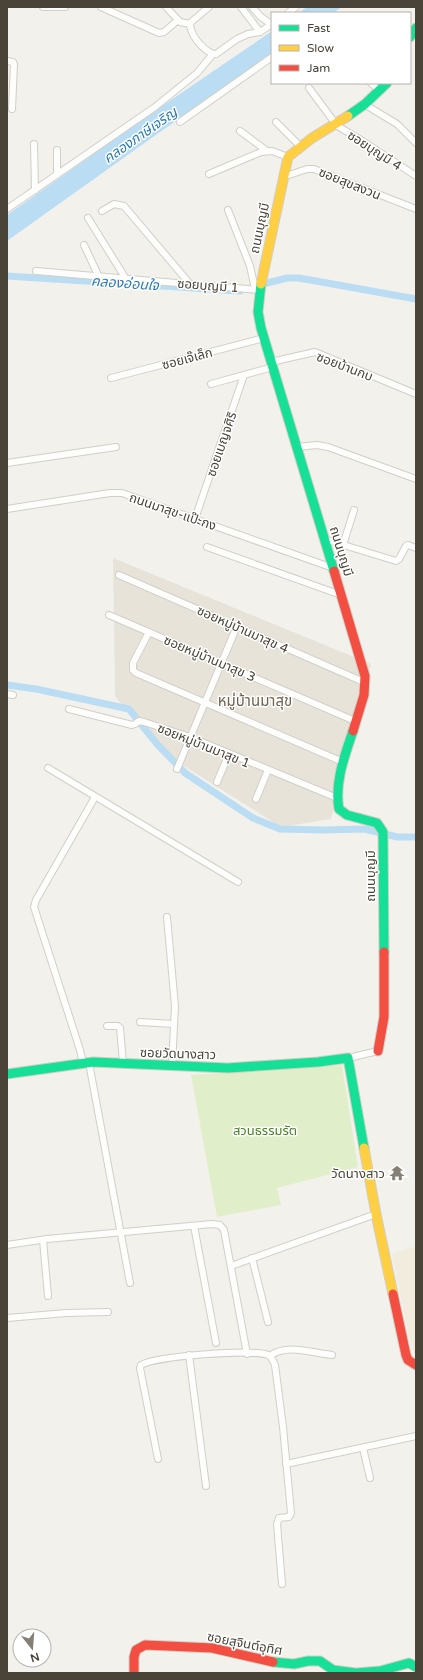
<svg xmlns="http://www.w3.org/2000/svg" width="423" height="1680" font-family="'Varela Round','Noto Sans Thai',sans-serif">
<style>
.residential{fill:#e7e3d9}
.education{fill:#f1ecde}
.green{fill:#e0efca}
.water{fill:#baddf3}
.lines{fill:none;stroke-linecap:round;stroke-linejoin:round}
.canal{stroke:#baddf3;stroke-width:7}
.street-casing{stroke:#d1cfc9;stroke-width:8}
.fast-casing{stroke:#d3cec3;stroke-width:11}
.slow-casing{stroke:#d3cec3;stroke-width:11}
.jam-casing{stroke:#d3cec3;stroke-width:11}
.street{stroke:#fdfdfc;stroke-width:6}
.fast{stroke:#16e098;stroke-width:9}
.slow{stroke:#ffcf43;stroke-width:9}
.jam{stroke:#f24e42;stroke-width:9}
.labels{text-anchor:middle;stroke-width:3;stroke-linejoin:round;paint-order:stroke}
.street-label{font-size:13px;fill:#4a4337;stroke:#fff}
.park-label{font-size:13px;fill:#488224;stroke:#fff}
.poi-label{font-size:13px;fill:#4a4337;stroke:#fff;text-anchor:end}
.water-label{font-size:14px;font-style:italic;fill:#257ab7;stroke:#fff}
.quarter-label{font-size:15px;fill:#6e614d;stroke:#fff}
</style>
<rect width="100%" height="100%" fill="#f3f1ec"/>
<!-- residential -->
<path class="residential" d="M113 558 371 664 331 819 281 827 157 749 115 696Z"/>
<!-- education -->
<path class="education" d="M416 1246V1358L410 1341 392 1254Z"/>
<!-- green -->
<path class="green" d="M342 1065 358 1167 277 1188 281 1205 217 1217 191 1075Z"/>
<!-- water -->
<g class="water">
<path d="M307 7H342L333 13H298Z"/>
<path d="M272 31V55L160 132 7 241V215L149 115Z"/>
</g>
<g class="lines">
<!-- canal -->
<g class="canal">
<path d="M7 276 240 291"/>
<path d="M267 283 287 278H299L416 299"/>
<path d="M7 685 36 689 129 709 157 744 185 773 253 818 280 829 322 830 365 829 397 837H416"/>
</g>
<!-- street casing -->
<g class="street-casing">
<g id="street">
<path d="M43 7H65"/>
<path d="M101 7 159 33 164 32 178 20"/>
<path d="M166 7 180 22 190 24"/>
<path d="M209 7 190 23C190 35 202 49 213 54"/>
<path d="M241 7 260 32"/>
<path d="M252 7 261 17 271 24"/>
<path d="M288 13 296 7"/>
<path d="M7 61 13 62 14 64 12 109"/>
<path d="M371 83 380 91"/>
<path d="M309 88 335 123"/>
<path d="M364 104 397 124 416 143"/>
<path d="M180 122 272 57"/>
<path d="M276 122 300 146"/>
<path d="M334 124 361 140 416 176"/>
<path d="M240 131 267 151"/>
<path d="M34 144 35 190"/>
<path d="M209 174 261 152 272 151 288 157"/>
<path d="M57 175V150"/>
<path d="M283 177 307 169H314L416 209"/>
<path d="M7 209 155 107 197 73 213 54H216L237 39 248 34 260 32 272 24"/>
<path d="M228 210 250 266 255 289"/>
<path d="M102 211 114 204 124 206 190 284"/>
<path d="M88 218 126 279"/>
<path d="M84 245 99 277"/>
<path d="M36 271 260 290"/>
<path d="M271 362 315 352 416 394"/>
<path d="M111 378 264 338"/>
<path d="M211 384 273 367"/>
<path d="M297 447 317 445 328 447 416 479"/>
<path d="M7 463 116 447"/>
<path d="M7 509 110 493H122L333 568"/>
<path d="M197 513 244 375"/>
<path d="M324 539 396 561 399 559 406 546 408 545 416 548"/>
<path d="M343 545 354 510"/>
<path d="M207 547 341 595"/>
<path d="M119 575 366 683"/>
<path d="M109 615 355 721"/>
<path d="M149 632 133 663V670L136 673 343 762"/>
<path d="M7 694 13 695"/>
<path d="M69 709 132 725 135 724 139 721 144 722 190 737 337 798"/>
<path d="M48 768 238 882"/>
<path d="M177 769 237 626"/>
<path d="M217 782 229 754"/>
<path d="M256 799 268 770"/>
<path d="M167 917 175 1006 172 1066"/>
<path d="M140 1022 174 1024"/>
<path d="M107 1026H118L120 1028 123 1063"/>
<path d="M348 1058 378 1051"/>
<path d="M83 1063 80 1050 34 907 36 900 95 797"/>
<path d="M89 1063 130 1283"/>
<path d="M194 1226 216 1343"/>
<path d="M43 1240 48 1296"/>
<path d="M7 1245 47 1239 212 1224 220 1225 224 1230 247 1354"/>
<path d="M252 1258 268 1322"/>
<path d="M231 1266 376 1214"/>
<path d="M7 1318 66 1313 108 1312"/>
<path d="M189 1355 206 1486"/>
<path d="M270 1356C286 1343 312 1353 332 1355"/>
<path d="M363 1448 370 1478"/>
<path d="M158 1459 140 1368 141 1365C156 1356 251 1349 268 1355 272 1357 273 1361 275 1365L283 1427 291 1513 289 1517 279 1518 277 1524 282 1584"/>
<path d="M286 1464 416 1436"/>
</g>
</g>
<!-- fast casing -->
<g class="fast-casing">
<g id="fast">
<path d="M410 37 416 28"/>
<path d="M348 116 365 104 387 83"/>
<path d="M261 284 258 312 261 328 334 571"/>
<path d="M353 731C345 755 334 783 339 809L347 815 377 823 383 832 384 952"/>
<path d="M7 1074 93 1062 228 1068 318 1062 348 1058 364 1148"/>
<path d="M273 1662 294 1664 308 1661H320L333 1670 356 1673 380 1671 409 1663 416 1667"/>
</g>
</g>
<!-- slow casing -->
<g class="slow-casing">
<g id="slow">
<path d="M261 284 288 157 312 138 348 116"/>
<path d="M364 1148 376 1214 393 1294"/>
</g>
</g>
<!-- jam casing -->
<g class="jam-casing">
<g id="jam">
<path d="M334 571 365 676 364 695 353 731"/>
<path d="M378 1051 384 1017V952"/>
<path d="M393 1294 406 1355 408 1360 416 1365"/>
<path d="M134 1673V1657L136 1650 145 1645 212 1648 273 1662"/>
</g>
</g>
<!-- street -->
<use href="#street" class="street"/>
<!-- fast -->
<use href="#fast" class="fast"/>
<!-- slow -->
<use href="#slow" class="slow"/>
<!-- jam -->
<use href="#jam" class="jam"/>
</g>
<!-- icons -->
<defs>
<g id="temple-bare" transform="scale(1.2)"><path d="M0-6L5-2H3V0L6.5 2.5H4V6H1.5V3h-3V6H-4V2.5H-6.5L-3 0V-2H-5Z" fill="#858076" stroke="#fff" stroke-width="2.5" paint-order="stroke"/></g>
</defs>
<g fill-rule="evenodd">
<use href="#temple-bare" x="397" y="1173"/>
</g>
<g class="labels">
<!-- street labels -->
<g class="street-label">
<text transform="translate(375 150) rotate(33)" y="5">ซอยบุญมี 4</text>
<text transform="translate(350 183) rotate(22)" y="5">ซอยสุขสงวน</text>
<text transform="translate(259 228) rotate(-78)" y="5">ถนนบุญมี</text>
<text transform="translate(208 285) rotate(4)" y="5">ซอยบุญมี 1</text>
<text transform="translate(187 358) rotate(-15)" y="5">ซอยเจ๊เล็ก</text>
<text transform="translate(345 366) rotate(21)" y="5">ซอยบ้านกบ</text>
<text transform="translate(221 444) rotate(-71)" y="5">ซอยเบญจศิริ</text>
<text transform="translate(173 511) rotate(19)" y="5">ถนนมาสุข-แป๊ะกง</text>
<text transform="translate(342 551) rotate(73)" y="5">ถนนบุญมี</text>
<text transform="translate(243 629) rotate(24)" y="5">ซอยหมู่บ้านมาสุข 4</text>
<text transform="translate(210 658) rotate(23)" y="5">ซอยหมู่บ้านมาสุข 3</text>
<text transform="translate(204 745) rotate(22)" y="5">ซอยหมู่บ้านมาสุข 1</text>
<text transform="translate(370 876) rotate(-90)" y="5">ถนนบุญมี</text>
<text transform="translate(178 1053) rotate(2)" y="5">ซอยวัดนางสาว</text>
<text transform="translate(245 1643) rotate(11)" y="5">ซอยสุจินต์อุทิศ</text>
</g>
<!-- park labels -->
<g class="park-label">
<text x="265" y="1135">สวนธรรมรัต</text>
</g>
<!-- poi labels -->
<g class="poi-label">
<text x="385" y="1178">วัดนางสาว</text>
</g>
<!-- water labels -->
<g class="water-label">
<text transform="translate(140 135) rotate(-35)" y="5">คลองภาษีเจริญ</text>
<text transform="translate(125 283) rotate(4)" y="5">คลองอ่อนใจ</text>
</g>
<!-- quarter labels -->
<g class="quarter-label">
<text x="255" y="706">หมู่บ้านมาสุข</text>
</g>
</g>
<!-- border -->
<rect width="423" height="1680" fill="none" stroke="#4a4337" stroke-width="16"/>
<!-- legend -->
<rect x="271" y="12" width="140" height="72" fill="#ffffff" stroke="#b7b4af"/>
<rect x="279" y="25" width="20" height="6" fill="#16e098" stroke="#b7b4af"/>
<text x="307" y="32" font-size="12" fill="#4a4337">Fast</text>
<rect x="279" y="45" width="20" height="6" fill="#ffcf43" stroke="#b7b4af"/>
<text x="307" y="52" font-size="12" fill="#4a4337">Slow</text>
<rect x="279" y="65" width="20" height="6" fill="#f24e42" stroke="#b7b4af"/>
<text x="307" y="72" font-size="12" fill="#4a4337">Jam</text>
<!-- north arrow -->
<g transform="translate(32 1648) rotate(163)"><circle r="19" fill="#ffffff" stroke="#b7b4af"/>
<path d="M0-3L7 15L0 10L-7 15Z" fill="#858076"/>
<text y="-6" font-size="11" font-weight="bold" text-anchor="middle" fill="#4a4337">N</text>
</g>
</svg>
